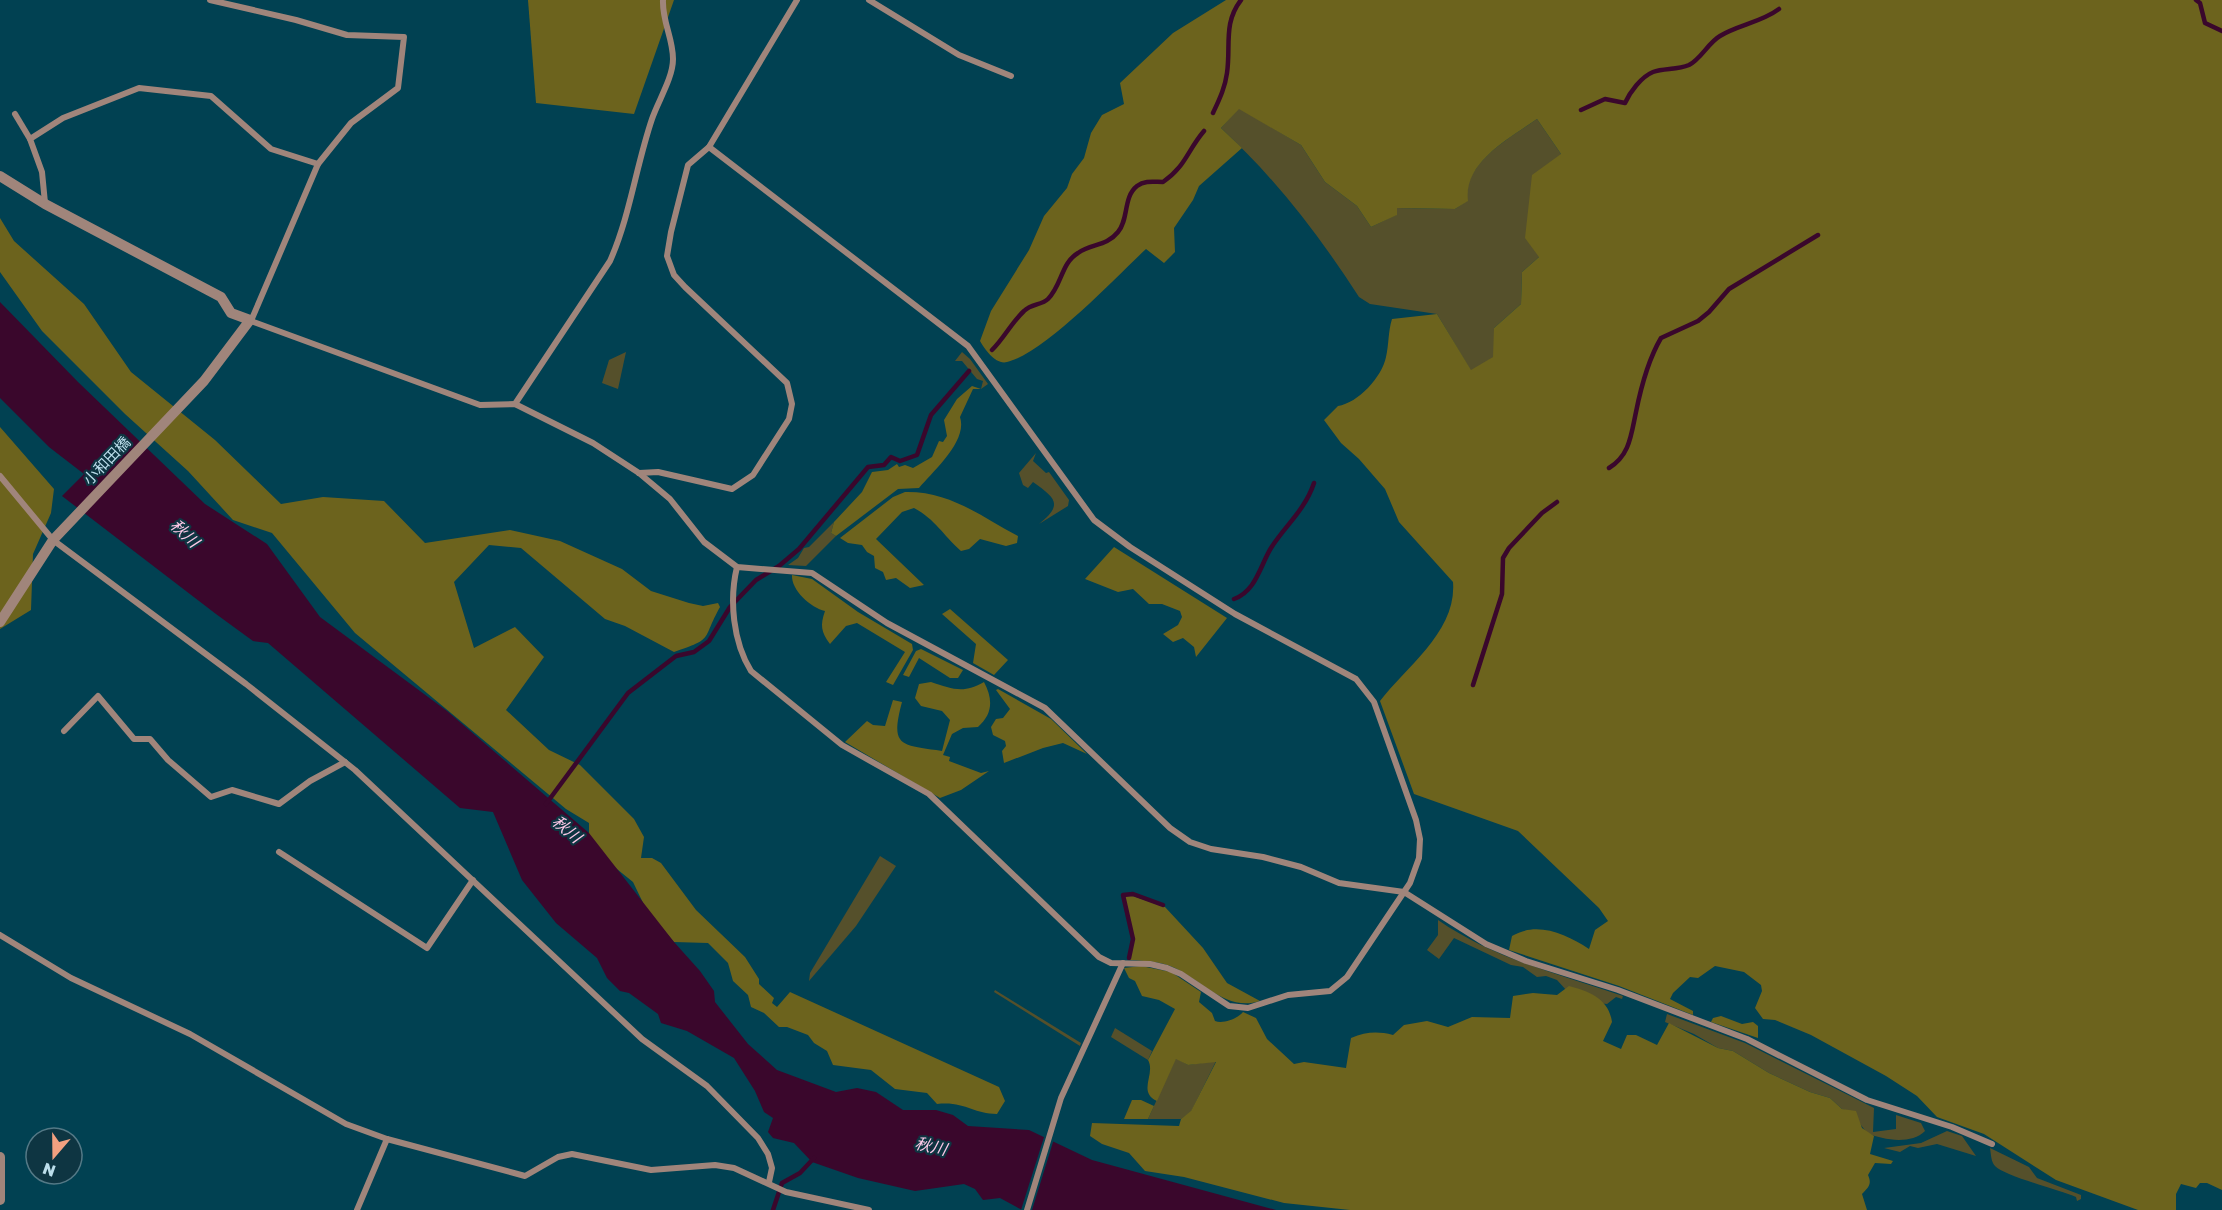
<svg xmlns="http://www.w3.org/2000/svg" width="2222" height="1210" font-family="'Golos Text','Noto Sans JP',sans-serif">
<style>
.green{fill:#55502b}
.forest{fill:#6c631d}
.water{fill:#3a072c}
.pier{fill:#014152}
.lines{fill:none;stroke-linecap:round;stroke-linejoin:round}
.stream{stroke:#3a072c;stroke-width:4.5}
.minor{stroke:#a0857b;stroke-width:6}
.tertiary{stroke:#a0857b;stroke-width:10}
.labels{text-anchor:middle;stroke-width:4.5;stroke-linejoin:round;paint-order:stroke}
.street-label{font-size:15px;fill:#bcdeeb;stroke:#0e3542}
.water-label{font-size:16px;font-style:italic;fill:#ffcae9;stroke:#0e3542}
</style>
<rect width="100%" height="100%" fill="#014152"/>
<!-- green -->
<g class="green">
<path d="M1239 108 1301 145 1325 182 1357 206 1371 227 1396 215 1397 208 1455 209 1467 201C1463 162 1510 138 1537 119L1561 154 1539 257 1522 272 1521 304 1494 328V357L1471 371 1437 314 1370 304 1359 297C1319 235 1275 178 1221 128Z"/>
<path d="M626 352 618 389 602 383 609 360Z"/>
<path d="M962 352 970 359 988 384 981 389 983 381 977 379 962 361H955Z"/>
<path d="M1036 453 1033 461 1046 473 1049 472 1069 500 1068 506 1039 524C1064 504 1055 498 1033 482L1028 488 1023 485 1019 473Z"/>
<path d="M834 522 831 533 836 536 806 566 788 565 798 558 804 548 809 547Z"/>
<path d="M880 856 896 866 856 926 809 981 810 973Z"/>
<path d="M1438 920C1494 959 1559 974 1623 996L1622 999 1616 997 1607 1004 1597 1003 1567 991 1557 980 1546 976 1537 977 1523 967 1511 965 1454 938 1439 959 1427 950 1438 935Z"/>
<path d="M995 990 1081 1043 1080 1046 994 992Z"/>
<path d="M1667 1014 1745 1043 1874 1108 1873 1132 1896 1129V1115L1921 1123 1925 1131C1911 1145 1883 1140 1867 1133L1851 1112 1842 1109 1830 1098 1810 1092 1769 1073 1733 1051 1718 1048 1694 1034 1665 1022Z"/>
<path d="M1115 1028 1152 1051 1148 1060 1111 1037Z"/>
<path d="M1176 1058 1188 1065 1216 1061 1191 1112 1181 1119H1148Z"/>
<path d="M1947 1131 1962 1136 1976 1156 1937 1144 1918 1148 1910 1146 1900 1152 1884 1148 1921 1143Z"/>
<path d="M1990 1148 2029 1167 2037 1178 2081 1195V1199L2077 1201 2076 1197C2060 1190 2004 1176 1995 1166 1991 1162 1991 1154 1990 1148Z"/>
</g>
<!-- forest -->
<g class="forest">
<path d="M528 0H674L634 114 536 103Z"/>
<path d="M1226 0H2222V1190L2207 1183H2200L2196 1188 2181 1184 2176 1194V1210H2138L2056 1180 1984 1134 1937 1117 1917 1096 1886 1076 1811 1035 1775 1020 1763 1019 1755 1008 1762 991 1761 985 1744 972 1715 966 1698 978 1690 977 1673 993 1670 999 1693 1011V1015L1619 986 1509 950 1512 936C1537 921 1566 934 1589 949L1595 930 1608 921 1599 908 1518 831 1414 794 1380 701C1407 666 1457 631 1453 582L1399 522 1385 489 1359 459 1341 443 1324 420 1338 406C1358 403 1382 377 1386 357 1389 344 1388 332 1392 319L1437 314 1471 370 1493 357 1494 328 1521 304 1522 272 1539 257 1525 238 1532 175 1561 154 1537 119C1510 138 1463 162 1468 201L1455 209 1397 208V215L1371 227 1357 206 1325 182 1301 145 1239 109 1221 128 1242 148 1199 186 1193 200 1174 228 1175 252 1164 263 1146 249C1116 277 1045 353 1007 362 996 365 985 350 980 341L991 311 1029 250 1044 216 1067 188 1072 174 1084 158 1091 133 1102 115 1124 104 1120 83 1173 33Z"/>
<path d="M0 218 14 241 84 304 131 372 215 440 281 504 323 497 384 501 425 543 510 530 560 541 622 569 651 591 689 603 703 606 718 603 720 607C701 641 715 638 674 652L625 626 605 619 521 548 489 545 454 582 474 648 515 627 544 657 506 710 549 750 580 765 634 819 644 837 641 858H652L661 863 696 910 745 957 759 979V984L774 998 772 1003 777 1007 790 992 999 1087 1005 1101 997 1114C973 1114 965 1101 937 1104L927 1093 895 1089 871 1070 833 1065 827 1051 814 1043 808 1035 787 1027H779L764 1013 751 1007 748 995 733 981 728 963 708 943 674 942 646 909 633 882 602 857 589 841V823L566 809 355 633 272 533 233 520 188 471 125 414 42 331 0 272Z"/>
<path d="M972 386 981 389H973L960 417C968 441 933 471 919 488L898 489 836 536 831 533 834 522 862 492 872 472 888 470 897 464 899 467 905 465 913 468 932 457 939 441 943 442 947 436 944 420 957 399Z"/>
<path d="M0 427 54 489 51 513 33 554 31 610 0 629Z"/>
<path d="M905 492C950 491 980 516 1018 536L1017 543 1006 546 980 539 969 549 961 551C942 534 936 520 914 508L902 512 876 539 924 585 910 588 896 578 886 580 883 572 875 568 874 556 867 552 862 545 848 543 840 538 893 497Z"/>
<path d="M1114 547 1227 618 1196 657 1194 647 1183 638 1173 642 1163 634 1178 625 1182 617 1180 611 1162 604H1149L1133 589 1118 592 1085 579Z"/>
<path d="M792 575 812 579 858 612 912 644 913 650 893 685 886 682 905 652 857 623 846 626 830 644C821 632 820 625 825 611 811 608 791 590 792 575Z"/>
<path d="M950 609 1008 660 994 675 973 663 976 644 942 614Z"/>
<path d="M921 649 963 670 958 678H950L919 658 909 677 903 675 916 651Z"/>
<path d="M931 682C952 689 964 694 984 682 993 699 993 714 978 727L963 728 952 734 943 755 950 757 949 761 981 773 989 771 961 790 940 798 845 742 867 721 873 725 885 726 893 700 902 702C890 747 900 745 942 751L950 720 942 711 921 706 915 698 919 684Z"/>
<path d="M998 689 1051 719 1087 754 1063 743 1043 748 1004 763 1002 751 1006 746 1005 741 993 735 991 727 996 719 1003 718 1010 709 996 690Z"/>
<path d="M1127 894 1165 907 1203 948 1227 983 1260 1001C1226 1012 1203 981 1175 968 1161 961 1145 961 1129 960L1134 937 1123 901Z"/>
<path d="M1141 966 1171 972 1201 992 1199 1002 1212 1013 1215 1021C1223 1024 1237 1019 1243 1012L1256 1018 1267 1039 1294 1064 1304 1062 1346 1068 1351 1038C1366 1032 1377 1031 1393 1035L1404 1025 1427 1021 1448 1027 1472 1017 1510 1018 1513 996 1533 993 1557 995 1569 986C1589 991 1609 999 1612 1022L1603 1041 1621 1049 1627 1035H1636L1657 1045 1669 1023 1718 1048 1733 1051 1769 1073 1810 1092 1830 1098 1842 1109 1856 1111 1862 1128 1874 1136 1870 1154 1893 1161 1891 1164 1875 1163 1868 1175C1872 1184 1869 1187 1862 1194L1867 1210H1350L1284 1203 1184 1177 1145 1171 1129 1153 1102 1144 1090 1136 1092 1123 1179 1126 1181 1119 1191 1111 1216 1062 1188 1065 1176 1059 1157 1101C1137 1092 1156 1074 1148 1060L1175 1009 1159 1000 1142 996 1135 981 1129 978 1124 968Z"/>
<path d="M1721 1016 1742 1024 1753 1022 1758 1026V1038L1711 1022 1713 1018Z"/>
<path d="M1132 1100H1141L1154 1106 1148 1119H1124Z"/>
</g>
<!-- water -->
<path class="water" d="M0 302 78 382 205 504 267 544 320 617 447 711 589 833 674 942 700 971 714 991 715 1002 748 1044 777 1070 836 1092 857 1088 876 1092 903 1110H936L953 1115 968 1126 1029 1130 1092 1160 1276 1210H1022L1000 1198 983 1200 975 1189 964 1184 915 1191 858 1178 812 1162 794 1143 773 1138 768 1132 773 1118 764 1112 755 1091 734 1058 687 1031 661 1023 658 1014 629 993 620 991 607 978 597 958 556 923 522 880 493 812 460 808 268 643 253 641 216 614 62 496 84 474 49 447 0 398Z"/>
<!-- pier -->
<path class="pier" d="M1045 1134 1054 1139 1032 1210H1021Z"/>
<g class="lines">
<!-- stream -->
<g class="stream">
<path d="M2196 0 2200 3 2205 23 2222 31"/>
<path d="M1581 110 1605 99 1625 103C1630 92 1641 77 1653 72 1664 68 1677 70 1689 65 1701 59 1708 43 1720 36 1738 25 1762 22 1779 9"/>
<path d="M1213 113C1219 100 1225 88 1227 73 1231 46 1223 23 1241 0"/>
<path d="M992 350C1005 337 1011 323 1024 311 1031 304 1042 305 1048 299 1062 285 1061 263 1078 253 1092 243 1106 247 1118 232 1129 219 1123 197 1137 186 1145 180 1154 182 1163 182 1186 166 1187 151 1204 131"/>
<path d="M1609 468C1630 455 1631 435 1636 412 1641 387 1648 360 1661 338L1698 321 1709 312 1729 289 1818 235"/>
<path d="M1234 599C1256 591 1260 566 1271 548 1285 526 1305 510 1314 483"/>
<path d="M1473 685 1502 594 1503 558 1509 548 1542 513 1557 502"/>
<path d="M546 804 628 693 676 656 694 652 709 641 730 607 756 580 779 566 799 549 868 467 884 465 891 457 900 461 917 455 931 415 969 371"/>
<path d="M1129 958 1133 939 1123 895 1133 894 1163 905"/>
<path d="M773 1210 782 1183 800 1173 814 1158"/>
</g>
<!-- minor -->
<g class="minor">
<path d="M210 0 296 20 347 35 404 37 398 88 351 123 318 164 251 321 480 405 515 404 593 443 639 473 670 499 704 542 737 567 812 573 887 623 1045 708 1170 828 1190 842 1211 849 1263 857 1301 867 1339 883 1404 892 1486 944 1526 961 1618 990 1747 1039 1867 1100 1952 1127 1992 1144"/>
<path d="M869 0 959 55 1011 76"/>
<path d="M15 114 30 139"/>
<path d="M709 147 968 346 1094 520 1130 547 1235 614 1356 679 1374 702 1416 820 1420 839 1419 858 1410 883 1347 977 1330 991 1288 995 1248 1008 1229 1006 1181 974 1167 968 1150 964 1111 963 1099 957 929 794 842 745 751 671C733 642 729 600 737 567"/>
<path d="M45 203 42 172 30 139 63 118 139 88 211 96 271 149 318 164"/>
<path d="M515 404 610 261C630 216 636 166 652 119 658 101 673 78 673 59 673 38 662 21 663 0"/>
<path d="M639 473 658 472 732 489 753 475 789 419 792 404 787 383 685 287 674 275 667 256 671 232 688 165 709 147 797 0"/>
<path d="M0 476 53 540 246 684 355 770 642 1039 707 1086 758 1138 768 1154 772 1168 769 1182"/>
<path d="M64 731 98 696 134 739H150L168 760 211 797 232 790 279 804 310 781 345 762"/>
<path d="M279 852 427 948 473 880"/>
<path d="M0 935 71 978 190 1034 346 1124 387 1139 525 1176 558 1157 572 1154 651 1170 715 1165 734 1168 786 1192 869 1210"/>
<path d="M357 1210 387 1139"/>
<path d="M1027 1210 1061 1098 1123 963"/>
</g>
<!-- tertiary -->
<g class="tertiary">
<path d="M0 176 45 204 221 297 231 313 250 320 204 381 53 540 0 622"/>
<path d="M0 1157V1200"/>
</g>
</g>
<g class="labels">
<!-- street labels -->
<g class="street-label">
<text transform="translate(107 461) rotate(-46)" y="5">小和田橋</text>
</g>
<!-- water labels -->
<g class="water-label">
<text transform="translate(185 533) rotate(43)" y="6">秋川</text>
<text transform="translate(567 829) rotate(40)" y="6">秋川</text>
<text transform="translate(931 1146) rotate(13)" y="6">秋川</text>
</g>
</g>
<!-- north arrow -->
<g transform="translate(54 1156) rotate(200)"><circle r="28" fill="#0e3542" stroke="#547986" stroke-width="1.5"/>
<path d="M0-4.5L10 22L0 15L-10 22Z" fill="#f2a080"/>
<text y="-9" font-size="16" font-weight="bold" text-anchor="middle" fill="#bcdeeb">N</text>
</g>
</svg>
